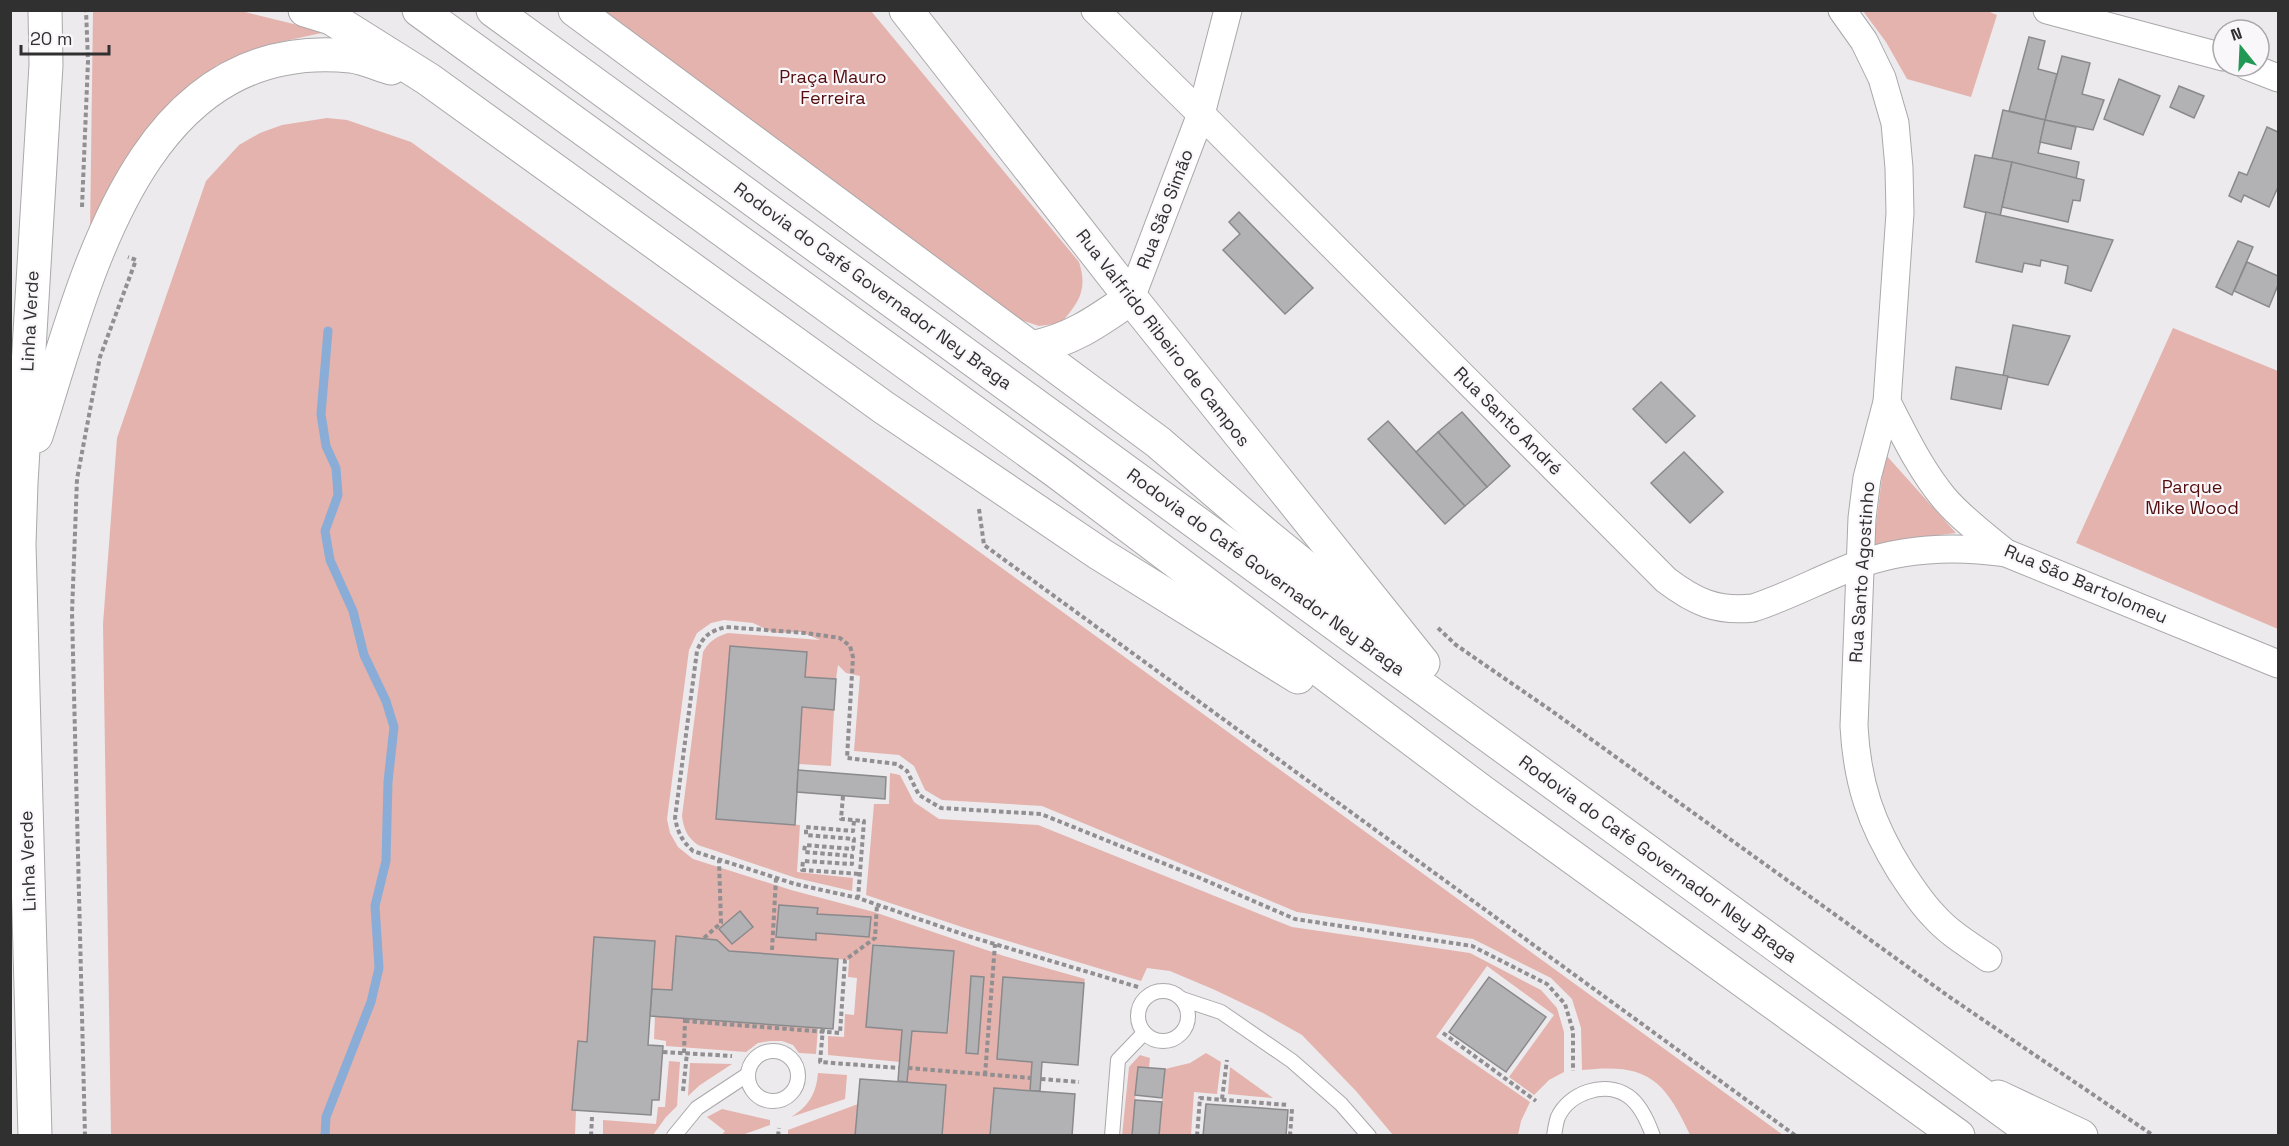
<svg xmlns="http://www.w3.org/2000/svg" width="2289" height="1146" font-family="'Space Grotesk',sans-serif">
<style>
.green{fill:#e4b3ae}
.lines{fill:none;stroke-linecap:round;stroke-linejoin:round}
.stream{stroke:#89add6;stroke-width:9}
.building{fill:#b2b2b5;stroke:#8a8a8d;stroke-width:1.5}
.lane-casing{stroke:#aaa8aa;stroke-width:16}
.street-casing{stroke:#aaa8aa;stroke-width:29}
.secondary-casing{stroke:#aaa8aa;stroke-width:35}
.highway-casing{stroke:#aaa8aa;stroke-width:35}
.path{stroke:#918f91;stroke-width:4;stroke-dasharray:4.5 3;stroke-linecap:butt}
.lane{stroke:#fff;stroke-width:14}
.street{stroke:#fff;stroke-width:27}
.secondary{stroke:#fff;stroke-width:33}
.highway{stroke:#fff;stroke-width:33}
.labels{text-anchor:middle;stroke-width:4.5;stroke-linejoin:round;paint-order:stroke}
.park-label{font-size:18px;fill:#540e0f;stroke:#f9f7fa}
.street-label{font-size:18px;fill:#313031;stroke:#f9f7fa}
</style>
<rect width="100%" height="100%" fill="#eceaec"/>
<!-- green -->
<g class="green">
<path d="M1985 10 1997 15 1971 97 1907 79 1886 42 1863 11Z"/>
<path d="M93 11H241L326 32 271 44 217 65 166 110 130 152 90 234Z"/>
<path d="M599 11H871L1079 262C1088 290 1079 302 1061 323L1039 326 1015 318Z"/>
<path d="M327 118 347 120 411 142 1042 597 1783 1135H1690C1664 1078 1646 1063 1582 1070L1581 1028 1572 999 1551 978 1473 939 1297 912 1042 806 942 800 925 790 914 766 899 755 854 751 860 676 846 673 838 665 836 679 805 677 806 652 730 646 716 818 800 825 797 872 853 878 852 891 796 878 698 845C687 837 684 830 682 816L703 652C709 641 716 637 728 633L820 640 801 632 774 633 753 623 724 620 711 623 697 633 689 650 667 819 670 833 678 847 693 859 791 890 874 912 1004 956 1085 979 1084 983 1003 977 997 1058 1032 1062 1030 1091 990 1135H942L946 1085 907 1082 912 1031 948 1033 954 952 873 944 866 1027 902 1030 900 1062 828 1055V1036L844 1037 845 1014 854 1015 857 978 848 977 849 960 729 951 717 940 695 938 672 990 652 989 655 941 595 937 587 1042H578L573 1110H576L575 1135 111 1136 103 624 117 438 206 181 239 145 260 133 282 125Z"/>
<path d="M2173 328 2278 371V629L2076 543Z"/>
<path d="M1885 454 1956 533 1906 539 1873 548Z"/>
<path d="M802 707 834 710 831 766 799 764Z"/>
<path d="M890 773 900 775 914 802 939 819 1038 825 1292 927 1470 953 1541 990 1557 1008 1564 1032V1072L1549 1080 1534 1095 1509 1077 1554 1015 1487 966 1436 1037 1530 1102 1521 1121 1518 1135H1393L1356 1091 1302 1035 1263 1013 1215 990 1170 971 1147 968 1141 981 968 929 866 895 874 804H889Z"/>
<path d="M655 1016 818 1028 816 1054 799 1053 793 1045 782 1041H770L758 1043 746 1052 666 1046V1041L654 1039Z"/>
<path d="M1206 1053 1221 1062 1217 1094 1194 1092 1191 1135 1159 1136 1165 1069 1190 1063Z"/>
<path d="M1140 1055 1150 1058 1149 1068 1138 1067 1132 1135 1122 1136 1129 1067Z"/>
<path d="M669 1061 680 1062 677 1106 666 1117 653 1135H603V1120L656 1124 658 1107H665Z"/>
<path d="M690 1063 732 1064 700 1085 688 1096Z"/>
<path d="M1230 1067 1273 1098 1228 1094Z"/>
<path d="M818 1073 847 1075 845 1099 791 1117C809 1106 816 1094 818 1073Z"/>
<path d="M858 1104 855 1135 788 1136V1130Z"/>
<path d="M722 1109 770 1120V1125L742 1135H722L725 1131 707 1117Z"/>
</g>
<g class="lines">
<!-- stream -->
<path class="stream" d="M325 1136 326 1117 371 1002 379 968 375 906 386 861 388 782 394 727 386 701 364 655 353 611 330 560 325 531 338 495 336 468 326 446 321 414 328 331"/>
</g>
<!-- building -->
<g class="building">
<path d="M2029 37 2045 41 2038 69 2057 74 2045 120 2009 111Z"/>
<path d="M2062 56 2090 63 2082 94 2104 100 2093 130 2045 120Z"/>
<path d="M2119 79 2160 96 2143 135 2104 119Z"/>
<path d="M2179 86 2204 96 2194 118 2170 107Z"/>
<path d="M2003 110 2045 120 2038 153 2079 162 2076 179 1992 158Z"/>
<path d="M2045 120 2076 127 2071 149 2040 142Z"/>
<path d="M2267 127 2278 132V187L2269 207 2244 195 2241 202 2229 196 2239 172 2247 175Z"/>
<path d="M1975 155 2012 162 2000 216 1964 207Z"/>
<path d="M2012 162 2084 180 2080 201 2073 200 2068 222 2002 207Z"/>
<path d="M1239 212 1313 288 1285 314 1223 250 1240 234 1229 222Z"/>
<path d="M1986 212 2113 240 2091 291 2065 283 2068 266 2041 260 2040 266 2024 263 2022 272 1976 262Z"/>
<path d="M2238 241 2253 247 2232 295 2216 287Z"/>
<path d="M2247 262 2278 276V285L2269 307 2234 291Z"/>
<path d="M2013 325 2070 336 2048 385 2003 376Z"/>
<path d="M1956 367 2008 376 2001 409 1951 399Z"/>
<path d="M1661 382 1695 416 1666 443 1633 409Z"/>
<path d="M1462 412 1510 466 1487 487 1438 432Z"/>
<path d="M1388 421 1465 506 1445 524 1368 439Z"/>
<path d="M1438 432 1487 487 1465 506 1416 452Z"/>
<path d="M1684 452 1723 492 1690 523 1651 483Z"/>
<path d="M730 646 807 652 805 677 836 679 834 710 802 707 795 825 716 819Z"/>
<path d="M798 770 886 777 885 799 797 792Z"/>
<path d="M779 905 818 908 817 914 871 917 869 937 816 933V940L776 937Z"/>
<path d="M740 911 753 927 732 944 719 929Z"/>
<path d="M676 936 717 940 729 951 838 959 833 1029 650 1016 652 989 672 990Z"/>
<path d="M594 937 655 941 648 1045 663 1046 659 1100H652L651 1115 572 1110 578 1041 587 1042Z"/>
<path d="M873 945 954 951 947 1033 912 1031 907 1082 898 1081 902 1030 866 1027Z"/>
<path d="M971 976 984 977 978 1054 966 1053Z"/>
<path d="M1003 977 1084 983 1078 1065 1042 1062 1040 1091H1030L1032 1062 997 1059Z"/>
<path d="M1489 977 1546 1017 1506 1072 1449 1032Z"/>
<path d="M1138 1067 1165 1069 1162 1098 1135 1095Z"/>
<path d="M860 1079 946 1085 942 1136H855Z"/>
<path d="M994 1088 1075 1094 1072 1136H990Z"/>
<path d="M1135 1100 1162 1102 1159 1136H1132Z"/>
<path d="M1206 1104 1288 1110 1286 1136H1203Z"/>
</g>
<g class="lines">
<!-- lane casing -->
<g class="lane-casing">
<g id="lane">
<circle cx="1163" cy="1016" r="25"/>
<path d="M1182 999 1221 1012 1292 1061 1341 1104 1369 1136"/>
<circle cx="773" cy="1076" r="25"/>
<path d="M674 1136 697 1108 747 1075"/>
<path d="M1112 1136 1118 1060 1144 1033"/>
<path d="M1554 1136C1555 1130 1556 1122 1558 1117 1569 1093 1605 1080 1628 1096 1640 1104 1648 1122 1653 1136"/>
</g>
</g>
<!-- street casing -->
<g class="street-casing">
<g id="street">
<path d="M1095 10 1201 114 1666 580C1695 602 1717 612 1753 608 1790 596 1824 577 1860 564 1908 547 1957 546 2006 553"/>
<path d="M1842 10 1864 41 1882 78 1895 123 1899 168 1900 213 1887 402 1867 478 1862 518 1854 726C1857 783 1871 824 1901 872 1911 887 1921 903 1934 916 1949 933 1969 945 1988 958"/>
<path d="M2047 10 2223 57"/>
<path d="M2247 66 2278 78"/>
<path d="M1131 298 1201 114 1228 10"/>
<path d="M1887 402C1904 435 1920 469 1944 498 1962 519 1985 536 2006 553L2278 664"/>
</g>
</g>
<!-- secondary casing -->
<g class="secondary-casing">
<g id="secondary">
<path d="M906 10 1131 298 1423 663"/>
<path d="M1031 348C1072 340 1098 321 1131 298"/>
<path d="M1998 1097 2081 1136"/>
</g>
</g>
<!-- highway casing -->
<g class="highway-casing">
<g id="highway">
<path d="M305 10 331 18 428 79 883 407 1100 554 1298 677"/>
<path d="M419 10 1057 472 1481 791 1958 1136"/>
<path d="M493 10 2038 1136"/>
<path d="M575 10 1158 442 1266 535 1407 650"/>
<path d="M36 436C86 281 138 34 351 56 364 58 378 64 391 68"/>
<path d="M35 1136 19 544 21 483 46 65 45 10"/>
</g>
</g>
<!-- path -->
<g class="path">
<path d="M82 207 88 61 86 10"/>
<path d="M979 509 984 545 1796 1136"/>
<path d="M1438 628 1456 645 1549 709 1951 998 2154 1136"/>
<path d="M843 796 841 819 864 821 858 898"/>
<path d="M854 821 853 831 806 827V835L854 839 853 849 805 845 804 852 852 856V864L803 861 802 870 860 874"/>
<path d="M704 938 721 923 719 860"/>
<path d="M772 950 776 878"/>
<path d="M1138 987 968 936 858 898 795 884 693 851C682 841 678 833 675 818L697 651C703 636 710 631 726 627L806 633 840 638 850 646 853 657 847 758 897 764 907 771 919 795 941 808 1041 814 1200 878 1295 919 1472 946 1547 984 1565 1004 1573 1031V1071"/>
<path d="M685 1021 840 1033 845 960 875 938 877 904"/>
<path d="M823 1028 820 1062 899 1068"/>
<path d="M1443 1033 1536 1101"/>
<path d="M663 1052 732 1056"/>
<path d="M684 1053 685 1019"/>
<path d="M908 1068 1031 1078"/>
<path d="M985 1075 995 944"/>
<path d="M1041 1079 1079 1082"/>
<path d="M683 1091 687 1053"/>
<path d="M1222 1099 1227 1060"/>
<path d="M85 1136 72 613 77 479 100 357 136 260 128 257"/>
<path d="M591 1136 592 1117"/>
<path d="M778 1136 779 1128"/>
<path d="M1197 1136 1200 1098 1288 1105"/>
<path d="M1290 1136 1292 1109"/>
</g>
<!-- lane -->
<use href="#lane" class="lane"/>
<!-- street -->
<use href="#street" class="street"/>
<!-- secondary -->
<use href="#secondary" class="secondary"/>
<!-- highway -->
<use href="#highway" class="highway"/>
</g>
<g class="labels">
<!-- park labels -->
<g class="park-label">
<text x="833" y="83">Praça Mauro<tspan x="833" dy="21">Ferreira</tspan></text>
<text x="2192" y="493">Parque<tspan x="2192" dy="21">Mike Wood</tspan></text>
</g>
<!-- street labels -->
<g class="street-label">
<text transform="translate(1165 209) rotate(-69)" y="6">Rua São Simão</text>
<text transform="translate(873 286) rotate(36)" y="6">Rodovia do Café Governador Ney Braga</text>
<text transform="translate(30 321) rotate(-87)" y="6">Linha Verde</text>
<text transform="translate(1163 338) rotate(52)" y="6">Rua Valfrido Ribeiro de Campos</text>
<text transform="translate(1508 421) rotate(45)" y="6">Rua Santo André</text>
<text transform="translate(1266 572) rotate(36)" y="6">Rodovia do Café Governador Ney Braga</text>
<text transform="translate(1862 572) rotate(-86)" y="6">Rua Santo Agostinho</text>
<text transform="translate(2086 584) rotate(23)" y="6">Rua São Bartolomeu</text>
<text transform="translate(1658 859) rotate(36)" y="6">Rodovia do Café Governador Ney Braga</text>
<text transform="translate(28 861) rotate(-92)" y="6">Linha Verde</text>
</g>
</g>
<!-- border -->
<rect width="2289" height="1146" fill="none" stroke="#313031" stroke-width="24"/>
<!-- north arrow -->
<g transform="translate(2241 48) rotate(342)"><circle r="28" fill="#f9f7fa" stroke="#a9a7aa" stroke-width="1.5"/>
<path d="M0-4.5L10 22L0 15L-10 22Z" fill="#219854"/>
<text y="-9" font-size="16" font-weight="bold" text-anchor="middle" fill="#313031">N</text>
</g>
<!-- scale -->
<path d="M21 45v9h88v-9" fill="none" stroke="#313031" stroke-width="3"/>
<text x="30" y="45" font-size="18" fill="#313031" stroke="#f9f7fa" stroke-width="4.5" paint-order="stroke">20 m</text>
</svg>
